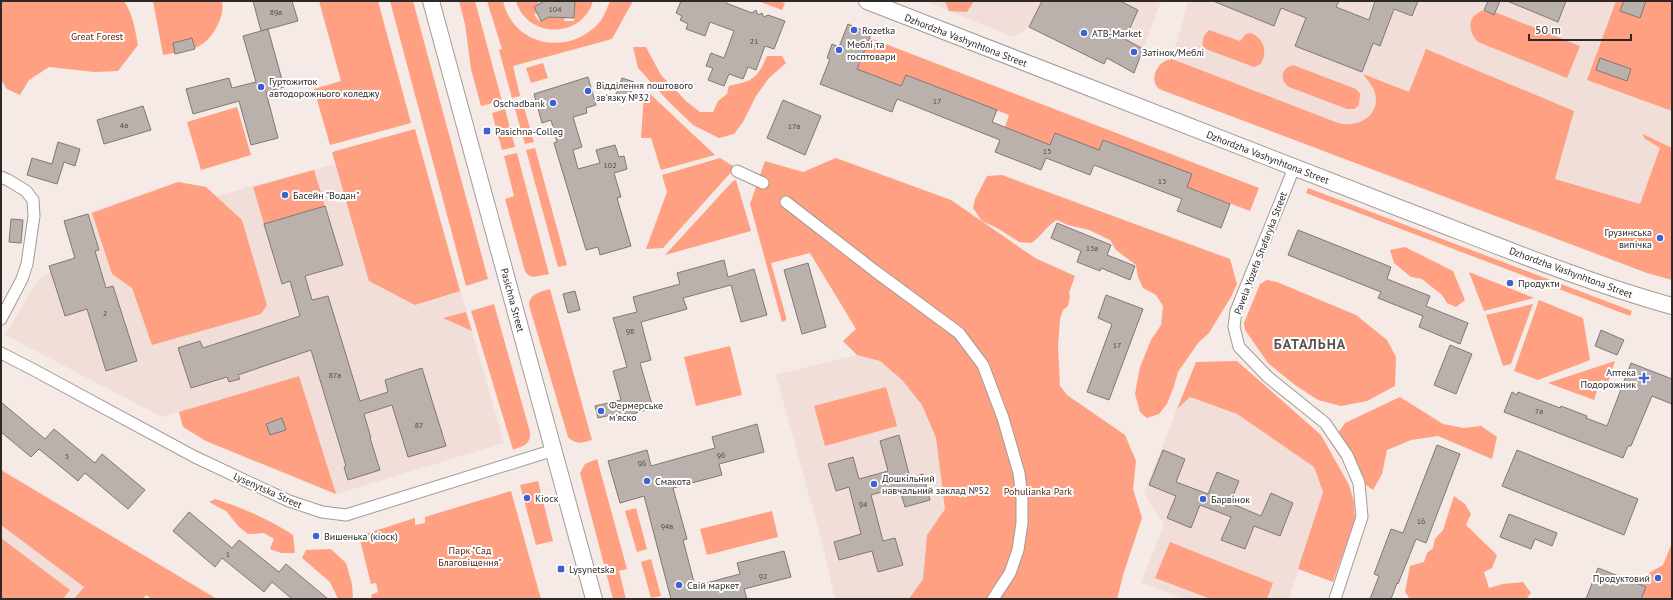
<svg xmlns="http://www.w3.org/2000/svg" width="1673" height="600" font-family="'PT Sans',sans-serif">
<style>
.built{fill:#f2ded8}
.green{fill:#fea081}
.building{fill:#bab0ac;stroke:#817774}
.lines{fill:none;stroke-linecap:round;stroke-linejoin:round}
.street-casing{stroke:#a49a96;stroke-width:13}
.secondary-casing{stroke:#a49a96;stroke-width:18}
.street{stroke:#fff;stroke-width:11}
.secondary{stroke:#fff;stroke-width:16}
.poi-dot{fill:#3e60d2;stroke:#fff;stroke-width:1.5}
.labels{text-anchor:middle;stroke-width:4;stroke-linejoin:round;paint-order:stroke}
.number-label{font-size:8px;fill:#504b48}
.poi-label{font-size:10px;fill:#2d2927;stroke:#fff;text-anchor:start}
.park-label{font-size:10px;fill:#5f2510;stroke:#fff}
.street-label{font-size:10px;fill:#2d2927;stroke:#fff}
.district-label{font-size:14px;font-weight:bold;letter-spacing:1px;fill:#5b524f;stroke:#fff}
</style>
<rect width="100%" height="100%" fill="#f5eae6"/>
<!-- built -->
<g class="built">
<path d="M924 1H1161L1134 73 1107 58 1104 64 1029 27 1013 37Z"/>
<path d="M1188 1H1672V212L1638 237 1171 63Z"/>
<path d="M418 141 504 443 336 494 206 441 183 427 179 412 162 417 5 335 37 281 51 271 49 266 74 258 64 221 178 182 206 187 216 196Z"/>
<path d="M857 355 880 361 902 380 922 405 936 438 945 509 927 535 923 579 909 599H835L822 542 776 375Z"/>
<path d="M1190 397 1237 414 1314 467 1323 492 1289 599H1185L1141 583 1164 525 1144 493 1177 409Z"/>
<path d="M1 525 84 587 74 599H1Z"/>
</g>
<!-- green -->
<g class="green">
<path d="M1 1H124C133 14 135 30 138 45L118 71 95 72 49 67 29 80 20 95 7 89 1 80Z"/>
<path d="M153 1H222C224 10 221 19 216 28 204 51 187 50 163 55Z"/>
<path d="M319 1H378L411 123 330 145 314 89 341 81Z"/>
<path d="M390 1H413L488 279 466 286Z"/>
<path d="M459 1H475L502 101 481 106 471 69 465 24Z"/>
<path d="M487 1H503C513 44 563 56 595 27 603 20 606 11 610 1H633L612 39 513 66 520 96 512 98 499 50 502 49Z"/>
<path d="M516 1H537L539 4 534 7 537 13 534 14 539 21 551 15 565 17 564 21H574L575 1H593C582 39 527 39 516 1Z"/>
<path d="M758 1H778L785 3 782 10Z"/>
<path d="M945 1H974L967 12 949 11Z"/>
<path d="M1616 1H1624L1620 11 1639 18 1646 1H1672V111L1587 80Z"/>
<path d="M1484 10 1494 14 1495 12 1580 46 1567 78 1478 42C1467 30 1467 16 1484 10Z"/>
<path d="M1209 30 1240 41 1246 34 1251 33C1264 39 1268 51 1261 64L1254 67 1203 48C1202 40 1203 36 1209 30Z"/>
<path d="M870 38 1259 188 1250 211 1187 187 1191 174 1104 140 1099 150 1050 145 1005 127 1009 115 906 75 901 86 857 69Z"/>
<path d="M633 47H646L661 75 687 102 700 112H713L718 101 727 94 729 86C753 81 757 79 767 56H782L786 63 769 78 756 96 743 122 734 134 719 138 693 125 669 102 638 68Z"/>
<path d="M1426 49 1574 111 1555 179 1640 204 1660 148 1644 138 1643 134 1672 148V280L1647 273 1159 89C1148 79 1158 60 1172 59L1338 123C1359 129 1383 114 1374 90 1371 84 1367 79 1363 74L1409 92Z"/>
<path d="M543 63 548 78 531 83 526 68Z"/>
<path d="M1293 65 1356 89 1360 94 1359 105 1354 109H1347L1289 87C1279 80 1281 68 1293 65Z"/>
<path d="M648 92 715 155 661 170 651 138H641L644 94Z"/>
<path d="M523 104 534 142 525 144 514 106Z"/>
<path d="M237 107 251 155 201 170 187 122Z"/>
<path d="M505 109 515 147 502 150 492 113Z"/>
<path d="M415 129 460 291 415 305 369 281 332 152Z"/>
<path d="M535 148 567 265 558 267 526 150Z"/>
<path d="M517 153 549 274 533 277 528 275 525 271 505 199 514 196 504 156Z"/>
<path d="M720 158 733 166V170L663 248 646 249 667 192 662 175Z"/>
<path d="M836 158 951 200 1035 258 1075 276 1069 293 1070 296 1068 306 1063 310 1060 319 1058 347 1060 386 1067 395 1125 435 1136 461 1133 489 1142 518 1123 575 1117 599H909L923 579 927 535 945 509 936 438 922 405 902 380 880 361 857 355 843 341 856 329 810 253 771 263 786 317V320L782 322 750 204 765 161 803 172Z"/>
<path d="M314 170 325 206 264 224 253 187Z"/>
<path d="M1002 175 1230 259 1237 284 1231 297 1209 333 1198 343 1178 372 1174 386 1167 404 1159 414 1147 418 1140 412 1135 394 1140 367 1151 340 1161 325 1163 306 1156 295 1143 288 1138 277 1136 265 1116 250 1110 240 1089 230 1068 225 1057 220C1048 224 1041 237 1031 243L1019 242 997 228 982 221 973 208 975 199 987 176Z"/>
<path d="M736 180 751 231 665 255 733 181Z"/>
<path d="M178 182 206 187 242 220 267 305 261 314 152 345 132 288 112 274 92 213Z"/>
<path d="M1308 188 1632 311 1630 316 1306 193Z"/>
<path d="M1405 247 1453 271 1465 300 1456 307 1447 303 1442 295 1422 279 1411 277 1394 263 1390 250Z"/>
<path d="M1469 272 1534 298 1484 311Z"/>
<path d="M1267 280 1277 282 1356 315 1387 340 1396 357 1395 386 1367 401 1341 406 1318 400 1295 385 1268 363 1245 330 1244 323 1260 284Z"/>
<path d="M550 289 592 440C582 443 576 445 568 437L529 305C530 293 541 292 550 289Z"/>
<path d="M1539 300 1583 318 1590 360 1538 380 1514 371Z"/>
<path d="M494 304 530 432C531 445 523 446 513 450L471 311Z"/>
<path d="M1533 304 1511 364 1503 366 1486 315Z"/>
<path d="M466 312 472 331 443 318Z"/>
<path d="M730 346 742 395 696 406 684 357Z"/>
<path d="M1237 361 1321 435 1349 485 1354 502 1355 520 1333 582 1298 569 1323 492 1314 467 1237 414 1190 397 1177 409 1196 362Z"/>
<path d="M1615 361 1608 382 1601 380 1594 400 1548 383Z"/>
<path d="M299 376 336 494 206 441 183 427 179 412Z"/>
<path d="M886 387 897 426 825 446 814 406Z"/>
<path d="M1400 397 1443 424 1463 428 1481 426 1497 437 1492 459 1438 436 1411 440 1387 450 1382 474 1373 490C1355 478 1343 461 1331 443L1345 423Z"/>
<path d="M597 459 627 569 619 571 626 599H613L580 473 585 464Z"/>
<path d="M1 470 217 599H152L146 595 143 599H74L84 587 1 525Z"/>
<path d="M538 481 553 541 536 545 520 485Z"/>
<path d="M511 491 541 599H372L371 595 378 592 376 583 371 584 359 536 415 518V525L425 523V517Z"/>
<path d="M1454 496 1465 504 1471 514 1466 525 1497 555 1492 568 1484 572 1489 588 1503 584 1523 582 1531 593 1526 599H1410L1405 592 1410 566 1424 562 1427 553 1433 548 1435 539 1443 530Z"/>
<path d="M215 499C243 508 269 519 293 535L295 553H281L270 549 274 539 264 533 248 534 239 527 226 511 209 502Z"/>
<path d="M636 508 647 549 637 552 625 511Z"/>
<path d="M772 511 778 537 707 555 700 529Z"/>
<path d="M1 538 70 590 63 599H1Z"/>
<path d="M1170 542 1273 583 1267 599H1211L1155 578Z"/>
<path d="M1672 543V599H1620L1629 580 1647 574 1663 565Z"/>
<path d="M331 549 346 563 352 584 353 599H338L330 582 302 558 306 550Z"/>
<path d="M651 559 661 596 651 598 641 562Z"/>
</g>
<!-- building -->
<g class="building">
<path d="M253 1H292L298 21 261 31Z"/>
<path d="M544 1H575L574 18 549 17 541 21 534 7Z"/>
<path d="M681 1H727L726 3 752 13 756 10 758 15 762 13 764 17 768 15 785 21 774 49 765 46 756 70 748 67 743 79 729 74 724 86 708 80 713 68 706 66 711 53 724 58 734 31 710 22 705 36 686 29 688 24 680 20 682 16 676 13Z"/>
<path d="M1042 1H1120L1138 10 1125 39 1143 49 1134 73 1107 58 1104 64 1029 27Z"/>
<path d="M1213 1H1339L1336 7 1369 20 1375 1H1418L1412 16 1394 9 1380 46 1373 43 1362 72 1295 46 1306 18 1281 8 1274 26Z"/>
<path d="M1488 1H1500L1494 15 1484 10Z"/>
<path d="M1507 1H1566L1558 22Z"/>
<path d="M1624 1H1646L1640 18 1620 11Z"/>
<path d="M848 24 871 34 857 69 901 86 906 75 997 110 992 122 1050 145 1055 133 1099 150 1103 140 1192 174 1187 187 1230 204 1221 228 1177 211 1182 199 1094 165 1090 175 1046 158 1041 170 995 152 1000 140 897 99 892 112 820 84 830 59 827 58 832 44 839 47Z"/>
<path d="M268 29 284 87 266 92 278 138 251 145 239 101 193 114 186 89 229 78 232 88 256 82 243 36Z"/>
<path d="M192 38 195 49 175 54 173 43Z"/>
<path d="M1600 58 1631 69 1627 81 1596 70Z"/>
<path d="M588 77 596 105 586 108 587 113 573 117 582 147 573 150 578 169 600 163 596 150 615 145 619 157 624 156 627 169 614 173 621 197 617 198 631 246 600 255 598 247 586 250 554 143 557 142 551 120 542 123 534 94Z"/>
<path d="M622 78 634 82 628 101 615 97Z"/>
<path d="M783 100 821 116 805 155 767 138Z"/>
<path d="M143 106 151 130 104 144 97 120Z"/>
<path d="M58 142 80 149 75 166 64 162 57 184 27 175 32 158 52 164Z"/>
<path d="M325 206 343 265 305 276 312 300 328 296 360 401 388 392 385 380 422 368 446 446 408 457 392 405 364 414 371 438H370L380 470 348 480 344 467 346 466 311 350 238 375 240 379 229 382 227 377 191 388 178 348 200 341 203 348 300 316 290 281 282 284 264 224Z"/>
<path d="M88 214 99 250 95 251 106 288 113 286 137 361 106 371 87 309 65 316 49 266 75 258 64 221Z"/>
<path d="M11 219 23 220 21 243 9 242Z"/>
<path d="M1057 223 1111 245 1107 255 1135 266 1130 280 1101 268 1100 271 1077 262 1081 251 1051 238Z"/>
<path d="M1298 230 1391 267 1387 279 1430 296 1426 306 1468 323 1460 344 1419 327 1423 316 1378 298 1381 292 1288 255Z"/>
<path d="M724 260 728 277 754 269 767 315 741 322 731 285 683 298 687 309 641 322 651 360 640 363 653 408 626 416 624 412 598 418 595 406 621 400 613 371 627 367 613 318 637 312 633 297 680 284 677 273Z"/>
<path d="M808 263 826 327 802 334 784 270Z"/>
<path d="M575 291 580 310 568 313 563 294Z"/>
<path d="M1106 295 1143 309 1109 400 1087 392 1112 324 1098 318Z"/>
<path d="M1601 330 1624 340 1617 355 1595 346Z"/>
<path d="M1450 345 1472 354 1456 394 1434 385Z"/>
<path d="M1631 363 1672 379V404L1652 396 1631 446H1628L1623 458 1504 412 1512 392 1517 395 1518 392 1560 408 1561 406 1587 416 1586 418 1607 426Z"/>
<path d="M1 402 45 439 54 429 95 463 102 454 145 490 128 509 85 473 78 481 39 449 31 457 1 432Z"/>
<path d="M282 418 286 430 270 435 266 424Z"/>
<path d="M757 424 764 452 719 464 722 475 673 488 687 539 683 540 695 586 740 574 737 563 784 551 791 577 744 589 747 599H671L644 496 620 503 608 461 647 450 651 466 715 448 712 437Z"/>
<path d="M899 435 910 478 923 474 930 500 905 507 899 487 871 495 883 541 895 538 903 565 878 572 872 551 839 560 834 542 861 534 849 487 836 491 828 464 853 457 859 479 888 471 880 441Z"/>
<path d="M1437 445 1460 454 1426 543 1416 539 1398 584 1397 583 1391 599H1370L1379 576 1374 574 1391 529 1403 533Z"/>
<path d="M1163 450 1185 459 1176 482 1208 494 1217 472 1239 481 1230 503 1261 516 1271 493 1293 503 1280 536 1254 526 1245 549 1221 540 1231 517 1200 505 1191 528 1167 518 1176 496 1149 485Z"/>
<path d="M1517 450 1638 499 1624 535 1502 486Z"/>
<path d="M189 512 232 548 239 540 279 572 286 564 328 599H292L272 582 264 592 222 558 215 567 173 531Z"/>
<path d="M1509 514 1557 533 1552 546 1535 539 1531 549 1500 537Z"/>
<path d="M1598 568 1646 587 1641 599H1586Z"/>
</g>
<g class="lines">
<!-- street casing -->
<g class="street-casing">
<g id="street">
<path d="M1294 168 1236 311 1234 327 1239 347 1268 377 1325 423 1347 455 1359 483 1362 517 1335 599"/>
<path d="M737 171 763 183"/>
<path d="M1 177 8 180 26 191 33 200 34 216 27 264 22 279 1 319"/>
<path d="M786 202 875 271 959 333 983 365 1003 418 1019 473 1022 498V523L1018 550 1010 573 993 599"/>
<path d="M1 353 34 370 195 457 289 501 322 512 346 515 554 450"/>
</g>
</g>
<!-- secondary casing -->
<g class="secondary-casing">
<g id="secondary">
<path d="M431 1 594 599"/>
<path d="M867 1C1045 69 1221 140 1399 208 1489 242 1579 280 1672 306"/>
</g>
</g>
<!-- street -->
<use href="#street" class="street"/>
<!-- secondary -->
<use href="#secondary" class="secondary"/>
</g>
<!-- markers -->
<g class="poi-dot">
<circle cx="854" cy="30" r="4"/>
<circle cx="1084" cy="33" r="4"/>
<circle cx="839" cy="50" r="4"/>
<circle cx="1134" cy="52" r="4"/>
<circle cx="261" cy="87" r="4"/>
<circle cx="588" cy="91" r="4"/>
<circle cx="553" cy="103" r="4"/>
<rect x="483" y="127" width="8" height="8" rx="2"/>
<circle cx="285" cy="195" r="4"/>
<circle cx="1660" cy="238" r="4"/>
<circle cx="1510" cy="283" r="4"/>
<path d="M1642 372h4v4h4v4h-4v4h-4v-4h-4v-4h4z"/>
<circle cx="601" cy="411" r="4"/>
<circle cx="647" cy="481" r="4"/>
<circle cx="874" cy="484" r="4"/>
<circle cx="527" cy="498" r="4"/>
<circle cx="1203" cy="499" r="4"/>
<circle cx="316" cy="536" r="4"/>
<rect x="557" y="565" width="8" height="8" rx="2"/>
<circle cx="1658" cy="578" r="4"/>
<circle cx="679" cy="585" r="4"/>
</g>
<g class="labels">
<!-- number labels -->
<g class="number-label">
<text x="555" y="12">104</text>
<text x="276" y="15">89а</text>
<text x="754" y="44">21</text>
<text x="937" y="104">17</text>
<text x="124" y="128">4а</text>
<text x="794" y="129">17а</text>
<text x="1047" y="154">15</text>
<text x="610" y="168">102</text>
<text x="1162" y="184">13</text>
<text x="1092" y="251">13а</text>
<text x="105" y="316">2</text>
<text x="630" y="334">98</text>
<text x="1117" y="348">17</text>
<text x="335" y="378">87а</text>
<text x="1539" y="414">7а</text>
<text x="419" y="428">87</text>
<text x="721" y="458">96</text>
<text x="67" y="459">5</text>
<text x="642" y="466">96</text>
<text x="863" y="507">94</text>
<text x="1421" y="524">16</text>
<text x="667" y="529">94в</text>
<text x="228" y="557">1</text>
<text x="763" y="579">92</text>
</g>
<!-- poi labels -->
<g class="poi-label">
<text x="862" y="34">Rozetka</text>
<text x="1092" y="37">ATB-Market</text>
<text x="847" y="48">Меблі та<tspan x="847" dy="12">госптовари</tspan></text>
<text x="1142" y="56">Затінок/Меблі</text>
<text x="269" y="85">Гуртожиток<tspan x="269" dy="12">автодорожнього коледжу</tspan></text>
<text x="596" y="89">Відділення поштового<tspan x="596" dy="12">зв'язку №32</tspan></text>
<text x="545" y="107" text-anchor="end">Oschadbank</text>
<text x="495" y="135">Pasichna-Colleg</text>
<text x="293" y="199">Басейн "Водан"</text>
<text x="1652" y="236" text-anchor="end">Грузинська<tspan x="1652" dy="12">випічка</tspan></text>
<text x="1518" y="287">Продукти</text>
<text x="1636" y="376" text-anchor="end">Аптека<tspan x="1636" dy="12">Подорожник</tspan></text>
<text x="609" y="409">Фермерське<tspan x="609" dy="12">м'яско</tspan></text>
<text x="882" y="482">Дошкільний<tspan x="882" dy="12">навчальний заклад №52</tspan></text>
<text x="655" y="485">Смакота</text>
<text x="535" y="502">Кіоск</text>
<text x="1211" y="503">Барвінок</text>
<text x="324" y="540">Вишенька (кіоск)</text>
<text x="569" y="573">Lysynetska</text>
<text x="1650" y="582" text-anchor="end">Продуктовий</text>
<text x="687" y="589">Свій маркет</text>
</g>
<!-- park labels -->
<g class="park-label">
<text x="97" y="40">Great Forest</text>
<text x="1038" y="495">Pohulianka Park</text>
<text x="470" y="554">Парк "Сад<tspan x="470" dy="12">Благовіщення"</tspan></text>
</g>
<!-- street labels -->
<g class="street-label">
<text transform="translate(966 40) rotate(21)" y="4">Dzhordzha Vashynhtona Street</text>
<text transform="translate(1268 157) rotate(21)" y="4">Dzhordzha Vashynhtona Street</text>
<text transform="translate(1260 253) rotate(-69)" y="4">Pavela Yozefa Shafaryka Street</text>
<text transform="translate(1571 272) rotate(20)" y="4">Dzhordzha Vashynhtona Street</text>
<text transform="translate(513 300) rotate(75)" y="4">Pasichna Street</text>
<text transform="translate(268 490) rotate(24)" y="4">Lysenytska Street</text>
</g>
<!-- district labels -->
<g class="district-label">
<text x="1310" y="349">БАТАЛЬНА</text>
</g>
</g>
<!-- border -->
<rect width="1673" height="600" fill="none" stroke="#2d2927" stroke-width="4"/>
<!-- scale -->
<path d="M1529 34v6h102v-6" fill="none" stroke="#2d2927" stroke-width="2"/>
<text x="1535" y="34" font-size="12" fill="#2d2927" stroke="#ffffff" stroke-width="3" paint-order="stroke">50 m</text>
</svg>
